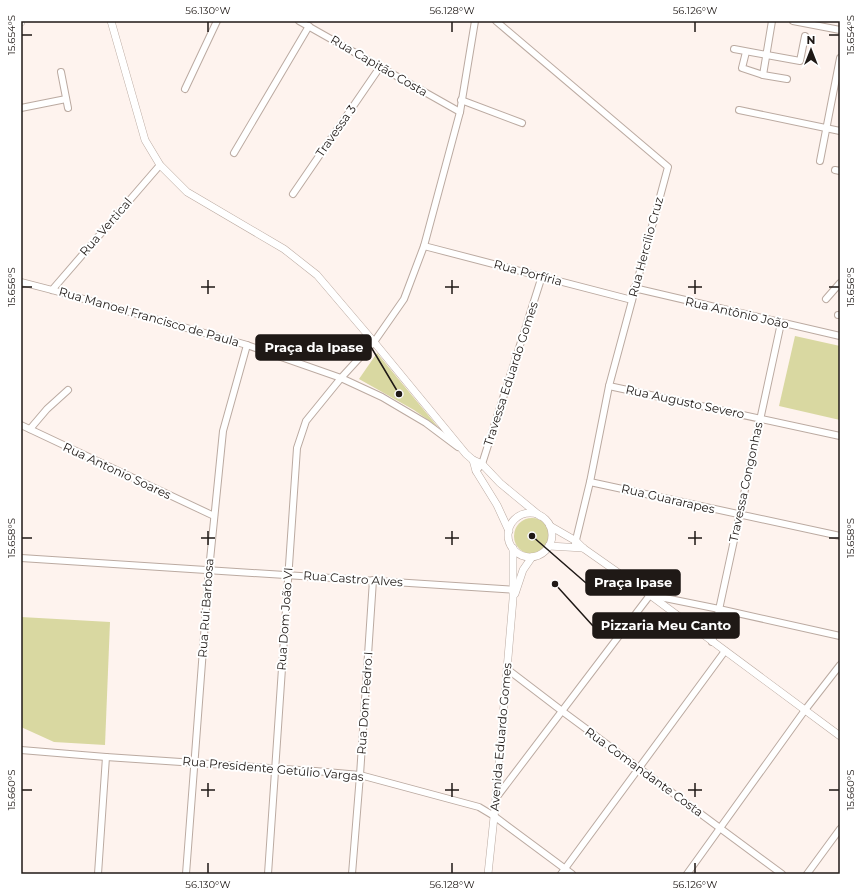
<svg xmlns="http://www.w3.org/2000/svg" width="861" height="895" font-family="Montserrat,sans-serif">
<style>
.green{fill:#d9d8a1}
.lines{fill:none;stroke-linecap:round;stroke-linejoin:round}
.minor-casing{stroke:#bbaaa1;stroke-width:8}
.tertiary-casing{stroke:#bbaaa1;stroke-width:8}
.minor{stroke:#fff;stroke-width:6}
.tertiary{stroke:#fff;stroke-width:7}
.ticks{fill:none;stroke:#1f1916;stroke-width:1.5}
.labels{text-anchor:middle;stroke-width:4;stroke-linejoin:round;paint-order:stroke}
.street-label{font-size:12px;fill:#1f1916;stroke:#fff}
.leader{fill:none;stroke:#1f1916;stroke-width:1.5}
.callout-dot{fill:#1f1916;stroke:#fff;stroke-width:1.5}
.callout{fill:#1f1916;stroke:#1f1916;stroke-width:1.5}
.callout-label{font-size:13px;text-anchor:middle;font-weight:bold;fill:#fff}
.neatline{fill:none;stroke:#1f1916;stroke-width:1.5}
.ticks-label{font-size:10px;text-anchor:middle;fill:#1f1916}
</style>
<rect width="100%" height="100%" fill="#fef3ee"/>
<!-- green -->
<g class="green">
<path d="M795 336 840 346V420L779 406Z"/>
<path d="M377 353 438 427 414 410 359 379Z"/>
<circle cx="532" cy="536" r="18"/>
<path d="M21 617 110 622 105 745 54 742 21 727Z"/>
</g>
<g class="lines">
<!-- minor casing -->
<g class="minor-casing">
<g id="minor">
<path d="M299 21 460 112"/>
<path d="M496 21 668 167 609 386 590 482 575 544"/>
<path d="M793 21 840 30"/>
<path d="M734 49 800 61 805 36"/>
<path d="M746 52 742 68 763 75 787 79"/>
<path d="M61 72 68 108"/>
<path d="M763 75 772 21"/>
<path d="M185 89 217 21"/>
<path d="M461 100 522 123"/>
<path d="M21 108 66 99"/>
<path d="M739 110 840 131"/>
<path d="M234 153 309 26"/>
<path d="M820 161 840 58"/>
<path d="M835 170 840 171"/>
<path d="M293 194 380 67"/>
<path d="M424 246 632 300"/>
<path d="M21 282 52 290 247 345 341 378 382 397 426 423 458 447"/>
<path d="M634 288 840 336"/>
<path d="M52 290 160 165"/>
<path d="M826 299 840 283"/>
<path d="M838 315H840"/>
<path d="M609 386 840 436"/>
<path d="M21 425 214 516"/>
<path d="M30 429 47 409 68 390"/>
<path d="M476 471 482 464 542 276"/>
<path d="M590 482 840 536"/>
<path d="M21 558 516 590"/>
<path d="M712 642 781 323"/>
<path d="M507 669 562 711 782 874"/>
<path d="M21 750 106 757 315 771 360 775 479 807 494 816 572 874"/>
<path d="M496 798 650 595 719 609 840 636"/>
<path d="M98 874 106 757"/>
<path d="M186 874 209 570 223 431 247 345"/>
<path d="M268 874 297 448 306 421 341 378 374 342 404 299 424 246 460 112 475 21"/>
<path d="M352 874 360 775 373 580"/>
<path d="M561 874 725 651"/>
<path d="M687 874 805 710 840 665"/>
<path d="M807 874 840 829"/>
</g>
</g>
<!-- tertiary casing -->
<g class="tertiary-casing">
<g id="tertiary">
<path d="M111 21 145 140 160 165 187 192 284 249 317 275 374 342 466 454 473 460 482 464 500 483 540 516"/>
<path d="M21 22V21"/>
<path d="M473 460 476 471 497 505 509 531"/>
<circle cx="530" cy="535" r="22"/>
<path d="M550 526 576 541 583 548 650 595 840 736"/>
<path d="M549 546 583 548"/>
<path d="M515 594 523 570 532 557"/>
<path d="M488 874 496 798 513 599V548"/>
</g>
</g>
<!-- minor -->
<use href="#minor" class="minor"/>
<!-- tertiary -->
<use href="#tertiary" class="tertiary"/>
</g>
<!-- ticks -->
<path class="ticks" d="M208 22V32M452 22V32M695 22V32M22 35H32M829 35H839M208 280V294M452 280V294M695 280V294M22 287H32M201 287H215M445 287H459M688 287H702M829 287H839M208 531V545M452 531V545M695 531V545M22 538H32M201 538H215M445 538H459M688 538H702M829 538H839M208 783V797M452 783V797M695 783V797M22 790H32M201 790H215M445 790H459M688 790H702M829 790H839M208 863V873M452 863V873M695 863V873"/>
<g class="labels">
<!-- street labels -->
<g class="street-label">
<text transform="translate(379 66) rotate(30)" y="4">Rua Capitão Costa</text>
<text transform="translate(336 131) rotate(-55)" y="4">Travessa 3</text>
<text transform="translate(106 227) rotate(-49)" y="4">Rua Vertical</text>
<text transform="translate(646 247) rotate(-75)" y="4">Rua Hercílio Cruz</text>
<text transform="translate(528 273) rotate(15)" y="4">Rua Porfíria</text>
<text transform="translate(737 313) rotate(13)" y="4">Rua Antônio João</text>
<text transform="translate(149 317) rotate(16)" y="4">Rua Manoel Francisco de Paula</text>
<text transform="translate(511 374) rotate(-72)" y="4">Travessa Eduardo Gomes</text>
<text transform="translate(685 402) rotate(12)" y="4">Rua Augusto Severo</text>
<text transform="translate(117 471) rotate(25)" y="4">Rua Antonio Soares</text>
<text transform="translate(746 482) rotate(-78)" y="4">Travessa Congonhas</text>
<text transform="translate(668 499) rotate(13)" y="4">Rua Guararapes</text>
<text transform="translate(353 579) rotate(4)" y="4">Rua Castro Alves</text>
<text transform="translate(206 608) rotate(-86)" y="4">Rua Rui Barbosa</text>
<text transform="translate(285 619) rotate(-86)" y="4">Rua Dom João VI</text>
<text transform="translate(365 703) rotate(-86)" y="4">Rua Dom Pedro I</text>
<text transform="translate(501 737) rotate(-85)" y="4">Avenida Eduardo Gomes</text>
<text transform="translate(273 769) rotate(5)" y="4">Rua Presidente Getúlio Vargas</text>
<text transform="translate(644 772) rotate(36)" y="4">Rua Comandante Costa</text>
</g>
</g>
<!-- callouts -->
<path class="leader" d="M399 394L371 347M532 536L586 583M555 584L593 626"/>
<g class="callout-dot">
<circle cx="399" cy="394" r="4"/>
<circle cx="532" cy="536" r="4"/>
<circle cx="555" cy="584" r="4"/>
</g>
<g class="callout">
<rect x="256" y="335" width="115" height="25" rx="4"/>
<rect x="586" y="570" width="94" height="25" rx="4"/>
<rect x="593" y="613" width="146" height="25" rx="4"/>
</g>
<g class="callout-label">
<text x="314" y="352">Praça da Ipase</text>
<text x="633" y="587">Praça Ipase</text>
<text x="666" y="630">Pizzaria Meu Canto</text>
</g>
<!-- border -->
<rect width="861" height="895" fill="none" stroke="#ffffff" stroke-width="44"/>
<!-- north arrow -->
<g transform="translate(811 50)" stroke="#ffffff" stroke-width="3" paint-order="stroke">
<path d="M0-3L7 15L0 10L-7 15Z" fill="#1f1916"/>
<text y="-6" font-size="11" font-weight="bold" text-anchor="middle" fill="#1f1916">N</text>
</g>
<rect x="22" y="22" width="817" height="851" class="neatline"/>
<g class="ticks-label">
<text x="208" y="14">56.130°W</text>
<text x="452" y="14">56.128°W</text>
<text x="695" y="14">56.126°W</text>
<text transform="translate(11 35) rotate(-90)" y="4">15.654°S</text>
<text transform="translate(850 35) rotate(-90)" y="4">15.654°S</text>
<text transform="translate(11 287) rotate(-90)" y="4">15.656°S</text>
<text transform="translate(850 287) rotate(-90)" y="4">15.656°S</text>
<text transform="translate(11 538) rotate(-90)" y="4">15.658°S</text>
<text transform="translate(850 538) rotate(-90)" y="4">15.658°S</text>
<text transform="translate(11 790) rotate(-90)" y="4">15.660°S</text>
<text transform="translate(850 790) rotate(-90)" y="4">15.660°S</text>
<text x="208" y="888">56.130°W</text>
<text x="452" y="888">56.128°W</text>
<text x="695" y="888">56.126°W</text>
</g>
</svg>
